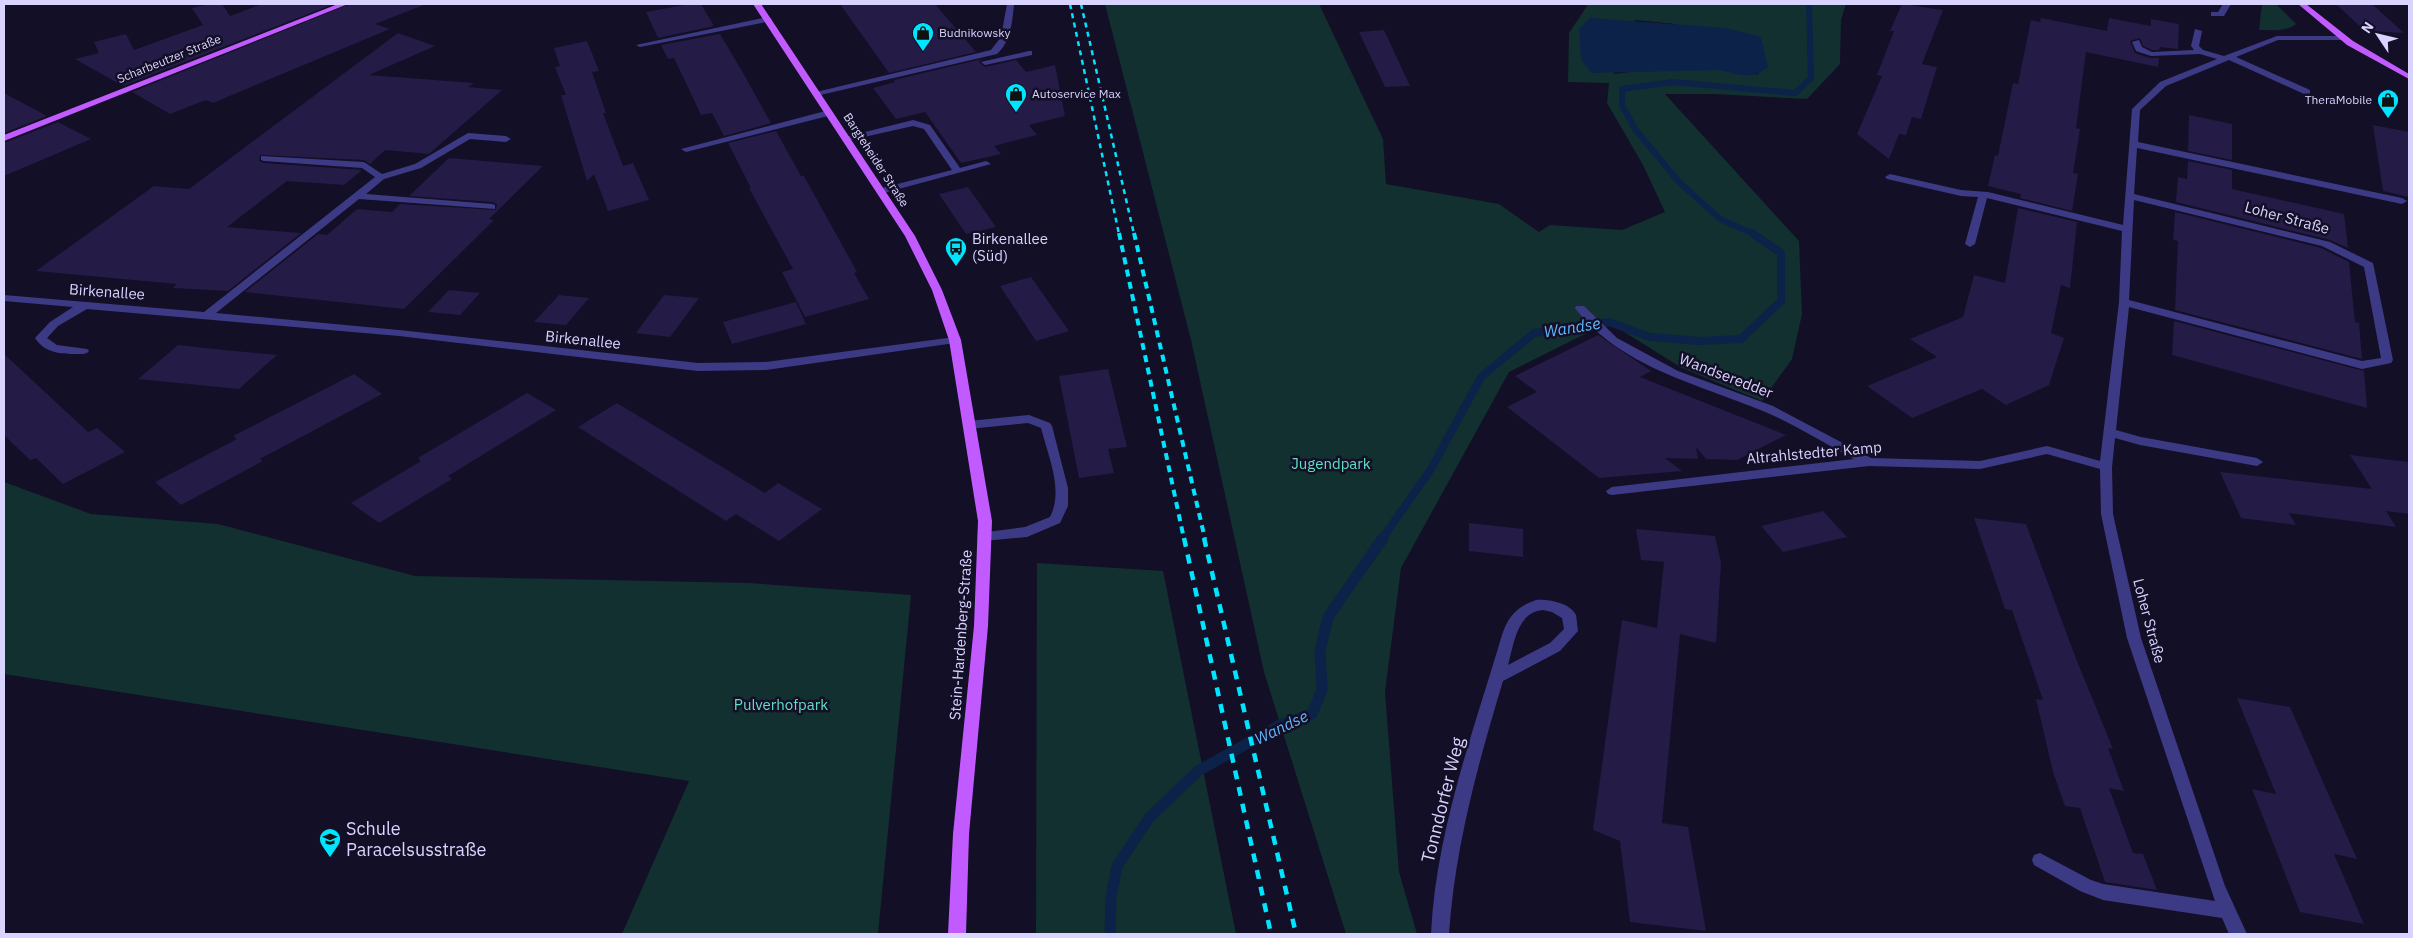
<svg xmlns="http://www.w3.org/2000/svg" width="2413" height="938" font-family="'IBM Plex Sans',sans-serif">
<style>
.green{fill:#12302f;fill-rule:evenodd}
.water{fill:#0c2248}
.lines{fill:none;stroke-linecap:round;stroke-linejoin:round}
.stream-far2{stroke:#0c2248;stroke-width:6}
.stream-far1{stroke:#0c2248;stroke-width:8}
.stream{stroke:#0c2248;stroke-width:11}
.building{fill:#241b47}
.minor{fill:#3d3a85;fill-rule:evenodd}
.major{fill:#c25bff;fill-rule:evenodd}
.rail-far2{stroke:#00e5ff;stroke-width:2.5;stroke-dasharray:5 4.5;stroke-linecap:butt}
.rail-far1{stroke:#00e5ff;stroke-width:4;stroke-dasharray:7 5.5;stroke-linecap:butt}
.rail{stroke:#00e5ff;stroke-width:4.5;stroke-dasharray:9 8;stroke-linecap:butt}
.labels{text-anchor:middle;stroke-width:5;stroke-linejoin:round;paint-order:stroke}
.far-poi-label{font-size:12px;fill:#d9d4ff;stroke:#130f26;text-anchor:start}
.far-street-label{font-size:12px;fill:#d9d4ff;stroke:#130f26}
.street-label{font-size:15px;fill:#d9d4ff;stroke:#130f26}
.poi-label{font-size:15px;fill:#d9d4ff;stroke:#130f26;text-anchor:start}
.park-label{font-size:15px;fill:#5fe0c0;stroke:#130f26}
.water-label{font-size:16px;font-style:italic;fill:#62b6ff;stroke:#130f26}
.near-street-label{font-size:18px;fill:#d9d4ff;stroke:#130f26}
.near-poi-label{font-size:18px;fill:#d9d4ff;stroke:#130f26;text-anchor:start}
</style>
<rect width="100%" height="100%" fill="#130f26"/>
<!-- green -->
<g class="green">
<path d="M1105 4H1319L1383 139 1386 184 1499 204 1539 232 1550 225 1622 230 1665 212 1643 165 1607 103 1609 83 1568 82 1569 33 1587 6 1584 4H1846L1841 20 1840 64 1807 99 1714 94H1665L1799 241 1802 314 1792 359 1762 401 1682 368 1613 325 1591 331 1509 372 1401 568 1385 692 1399 872 1417 934H1346L1264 672 1191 340ZM1635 20 1675 24 1759 74C1743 75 1735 72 1720 70 1686 67 1648 69 1614 74Z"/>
<path d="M2262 4H2276L2296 24C2286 32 2272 30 2259 30Z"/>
<path d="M4 482 91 514 218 524 415 576 749 583 911 595 878 934H622L689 781 4 674Z"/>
<path d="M1037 563 1163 571 1236 934H1036Z"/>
</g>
<!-- water -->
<path class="water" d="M1590 18 1726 28 1761 37 1768 67C1752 80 1739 75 1721 70L1591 73 1581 59 1579 29Z"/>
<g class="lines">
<!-- stream-far2 -->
<path class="stream-far2" d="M1754 234 1720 219 1679 182 1635 129 1622 105V89L1673 82 1795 93 1811 78 1809 4"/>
<!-- stream-far1 -->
<path class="stream-far1" d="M1382 539 1431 469 1481 377 1534 333 1609 322 1650 337 1699 341 1741 339 1781 301V253L1752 233"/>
<!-- stream -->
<path class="stream" d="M1110 934 1111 897 1117 866 1149 818 1198 771 1280 725 1312 714 1322 690 1320 651 1328 617 1383 538"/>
</g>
<!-- building -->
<g class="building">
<path d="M210 4H222L230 16 262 4H334L123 86 75 59 99 53 94 42 126 34 134 50 203 25 192 8Z"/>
<path d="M350 4 424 5 375 24 390 29 213 103 206 100 170 114 132 92Z"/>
<path d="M690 4H701L714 26 658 38 646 12Z"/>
<path d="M840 4H935L976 52 889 73Z"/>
<path d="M1902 4 1943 10 1922 64 1937 67 1921 119 1912 117 1906 135 1899 134 1889 159 1857 134 1882 76 1877 75 1894 31H1890Z"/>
<path d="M2336 4H2372L2404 33 2365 31Z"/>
<path d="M2041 18 2107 31 2109 18 2151 26V19L2179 24 2178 49 2160 47 2159 50H2152L2143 46 2140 38 2130 41 2135 53 2150 58H2159L2158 67 2086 52 2076 128 2080 129 2073 173 2078 174 2072 211 2020 198 2021 194 1988 186 1995 155 1998 156 2013 83 2018 84 2031 20 2040 22Z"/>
<path d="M1384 30 1410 86 1385 87 1359 32Z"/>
<path d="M398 33 435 46 369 75 474 83 468 87 502 90 429 154 385 150 370 164 364 160 260 155 259 161 264 163 362 170 344 185 287 181 227 227 301 233 228 291 173 288 177 284 36 271 154 186 189 189Z"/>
<path d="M720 34 742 71 771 123 724 136 712 113 701 115 674 58 668 59 661 45Z"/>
<path d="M587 41 599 71 592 72 606 113H603L623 166 633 163 649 200 608 211 594 174 587 181 561 95H566L555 67 560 66 554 48Z"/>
<path d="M982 59 979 62 985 67 1016 60 1026 72 1055 65 1065 116 1029 125 1037 135 994 146 1001 154 961 163 925 112 896 119 873 88 895 82 894 80Z"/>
<path d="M4 93 47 116 4 133Z"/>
<path d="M2189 115 2232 124V160L2188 151Z"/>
<path d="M58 122 91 139 4 176V143Z"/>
<path d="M2373 125 2409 132V197L2383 191Z"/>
<path d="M776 131 801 176H804L857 272 854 273 869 299 805 317 782 272 793 269 749 188H751L728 143Z"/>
<path d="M449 158 543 166 489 219 494 220 404 309 245 292 318 234 327 235 357 209 392 212 400 204 496 210 497 204 492 202 409 196Z"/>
<path d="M2188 161 2232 170V189L2344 214 2348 248 2330 240 2176 202 2178 177 2187 179Z"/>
<path d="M968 187 996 227 966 234 939 194Z"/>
<path d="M2018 208 2077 222 2070 288 2061 285 2051 333 2064 338 2049 385 2006 405 1982 389 1912 418 1867 386 1937 357 1910 339 1963 317 1974 275 2005 283Z"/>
<path d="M2175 212 2321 248 2349 262 2355 322 2359 323 2362 359 2175 310 2178 241 2173 240Z"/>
<path d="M1031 277 1069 331 1036 341 1000 286Z"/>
<path d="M449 290 480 293 460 315 428 312Z"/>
<path d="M559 295 589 298 566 325 534 322Z"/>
<path d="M664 295 699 298 670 337 636 333Z"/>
<path d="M796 302 806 324 732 344 723 322Z"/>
<path d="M2174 321 2364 371 2367 408 2172 355Z"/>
<path d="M1598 335 1651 371 1640 377 1786 435 1737 460 1706 459 1696 447 1698 459 1665 458 1682 471 1599 478 1507 407 1537 392 1515 376Z"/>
<path d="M178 345 224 350 277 355 239 389 138 379Z"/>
<path d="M4 354 88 432 97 428 125 452 63 484 36 458 30 460 4 435Z"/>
<path d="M1108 369 1127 447 1108 449 1114 473 1079 478 1059 376Z"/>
<path d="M354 374 382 394 260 459 263 461 181 505 155 482 237 439 233 436Z"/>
<path d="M527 393 556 410 448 476 452 479 379 523 351 503 421 461 418 458Z"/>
<path d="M617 403 765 493 778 483 822 509 779 541 736 514 726 521 578 427Z"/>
<path d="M2350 455 2409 462V514L2386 511 2396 527 2289 513 2296 525 2241 518 2220 472 2372 489Z"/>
<path d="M1823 511 1847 537 1783 552 1761 526Z"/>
<path d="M1974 518 2026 524 2075 656 2113 749 2108 748 2124 791 2109 788 2133 853 2143 854 2157 890 2105 882 2080 808 2065 806 2053 772 2036 699 2043 700 2012 610 2005 609Z"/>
<path d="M1469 523 1523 529V557L1469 551Z"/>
<path d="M1636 529 1715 536 1721 563 1716 643 1680 634 1662 823 1688 827 1706 931 1630 922 1620 841 1593 830 1622 620 1657 628 1664 562 1641 560Z"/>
<path d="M2237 698 2290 707 2357 859 2334 854 2364 924 2300 912 2252 789 2276 794Z"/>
</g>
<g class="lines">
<!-- minor -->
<g class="minor">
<path d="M1007 4 1014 5C1012 23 1011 41 997 54L816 96 812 93 991 50 1001 37Z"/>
<path d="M2223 4H2231L2224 16H2211V12H2218Z"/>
<path d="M768 17 772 19 771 21 640 47 636 45Z"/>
<path d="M2195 29 2202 31 2199 46 2203 50 2224 56 2277 36H2343L2347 38 2343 40H2278L2236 57 2310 90V94H2304L2229 60 2166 86 2140 110 2138 142 2402 198 2407 201 2402 204 2137 148 2134 194 2330 242 2373 263 2393 360 2391 363 2362 369 2129 307 2116 430 2141 437 2257 458 2263 462 2257 466 2140 445 2115 438 2112 467 2113 514 2141 638 2225 886 2247 934H2229L2222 918 2103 900 2080 891 2034 865 2032 860 2034 855 2040 853 2091 880 2103 884 2215 901 2127 638 2101 514 2100 469 2047 454 1980 469 1869 466 1612 495 1608 494 1606 491 1612 487 1854 459C1824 443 1794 424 1763 411 1698 384 1620 367 1575 308L1576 306H1584L1617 338 1678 371 1773 406 1871 458 1980 461 2047 446 2100 461 2119 302 2122 231 1987 198 1975 244 1970 247 1965 244 1978 197 1961 196 1887 179 1885 177 1890 174 1961 190 1988 192 2123 225 2132 109 2160 82 2217 59 2200 54 2151 56 2136 51 2132 42 2139 40 2142 47 2152 52 2194 50 2191 46ZM2134 200 2322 246 2364 267 2381 358 2362 361 2129 300Z"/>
<path d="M1029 51H1032V55L985 65 981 62Z"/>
<path d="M829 110 833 113 832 115 686 152 681 149Z"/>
<path d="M913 120 930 125 960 168 986 161 991 164 884 193H878V189L952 170 924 129 913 126 846 141 841 138Z"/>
<path d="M468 133 506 136 511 139 506 142 470 139 421 168 384 179 366 194 492 204 495 205V209L359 199 216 313 399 330 698 363 766 362 955 337 961 340 955 343 766 370 698 371 399 336 87 309 58 326 47 338 57 345 87 349 89 351 87 353 83 354C65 354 46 355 35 338L50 322 73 307 4 301V295L204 312 375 177 362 168 264 161 261 160V156L364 162 382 174 415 164Z"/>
<path d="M1029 415 1050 423 1052 426 1068 488V506L1060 523 1027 537 984 541 979 539 977 536 979 533 1025 527 1050 517C1064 490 1048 456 1041 428L1028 423 969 429 963 425 969 421Z"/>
<path d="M1536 600C1548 599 1570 603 1576 615 1577 620 1577 626 1578 631L1560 651 1503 681C1478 764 1455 846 1449 934H1431C1436 831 1473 733 1502 635 1508 616 1518 606 1536 600ZM1543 610 1552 612 1562 618 1564 629 1550 643 1508 665C1514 644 1517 612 1543 610Z"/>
</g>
<!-- major -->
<g class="major">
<path d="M338 4H348L4 141V135Z"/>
<path d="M753 4H761L915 236 942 290 961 340 992 521 988 626 969 834 966 934H948L953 834 974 626 978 521 949 340 932 290 905 236Z"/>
<path d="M2298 4H2306L2353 41 2409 74V79L2347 45Z"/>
</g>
<!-- rail-far2 -->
<g class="rail-far2">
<path d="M1070 4 1119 234"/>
<path d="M1081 4 1134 234"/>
</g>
<!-- rail-far1 -->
<g class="rail-far1">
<path d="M1119 233 1184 539"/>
<path d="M1134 233 1205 539"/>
</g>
<!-- rail -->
<g class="rail">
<path d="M1184 538 1271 934"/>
<path d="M1204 538 1296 934"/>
</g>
</g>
<!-- icons -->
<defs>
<g id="shop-pin" transform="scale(1.125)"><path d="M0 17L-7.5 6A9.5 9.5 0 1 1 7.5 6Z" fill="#00e5ff" stroke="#130f26"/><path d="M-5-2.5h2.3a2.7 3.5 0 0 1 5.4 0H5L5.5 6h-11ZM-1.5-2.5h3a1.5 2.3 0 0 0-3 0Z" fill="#111"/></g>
<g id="bus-pin" transform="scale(1.125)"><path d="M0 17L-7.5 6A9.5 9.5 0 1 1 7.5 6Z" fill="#00e5ff" stroke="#130f26"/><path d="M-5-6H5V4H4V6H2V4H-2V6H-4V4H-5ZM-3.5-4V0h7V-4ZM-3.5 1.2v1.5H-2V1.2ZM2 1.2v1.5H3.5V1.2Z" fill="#111"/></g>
<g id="school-pin" transform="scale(1.125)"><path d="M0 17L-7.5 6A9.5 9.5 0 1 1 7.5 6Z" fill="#00e5ff" stroke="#130f26"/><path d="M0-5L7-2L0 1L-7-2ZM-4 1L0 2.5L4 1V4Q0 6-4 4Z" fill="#111"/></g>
</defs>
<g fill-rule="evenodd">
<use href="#shop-pin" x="923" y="33"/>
<use href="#shop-pin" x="1016" y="94"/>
<use href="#shop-pin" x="2388" y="100"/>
<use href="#bus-pin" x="956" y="248"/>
<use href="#school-pin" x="330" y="839"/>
</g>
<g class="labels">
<!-- far-poi labels -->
<g class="far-poi-label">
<text x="939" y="37">Budnikowsky</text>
<text x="1032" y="98">Autoservice Max</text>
<text x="2372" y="104" text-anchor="end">TheraMobile</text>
</g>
<!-- far-street labels -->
<g class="far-street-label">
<text transform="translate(169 59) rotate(-22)" y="4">Scharbeutzer Straße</text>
<text transform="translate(876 160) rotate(57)" y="4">Bargteheider Straße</text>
</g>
<!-- street labels -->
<g class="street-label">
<text transform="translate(2287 218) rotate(15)" y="5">Loher Straße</text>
<text transform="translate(107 292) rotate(4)" y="5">Birkenallee</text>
<text transform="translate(583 340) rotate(6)" y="5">Birkenallee</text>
<text transform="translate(1726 376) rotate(21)" y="5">Wandseredder</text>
<text transform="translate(1814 453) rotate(-5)" y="5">Altrahlstedter Kamp</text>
<text transform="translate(2149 621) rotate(75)" y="5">Loher Straße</text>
<text transform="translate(961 635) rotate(-86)" y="5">Stein-Hardenberg-Straße</text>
</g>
<!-- poi labels -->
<g class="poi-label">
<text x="972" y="244">Birkenallee<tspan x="972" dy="17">(Süd)</tspan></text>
</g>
<!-- park labels -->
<g class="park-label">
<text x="1331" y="469">Jugendpark</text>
<text x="781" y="710">Pulverhofpark</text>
</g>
<!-- water labels -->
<g class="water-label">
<text transform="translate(1572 327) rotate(-9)" y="6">Wandse</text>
<text transform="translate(1281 727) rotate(-26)" y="6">Wandse</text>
</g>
<!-- near-street labels -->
<g class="near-street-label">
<text transform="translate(1443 800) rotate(-76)" y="6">Tonndorfer Weg</text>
</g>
<!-- near-poi labels -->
<g class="near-poi-label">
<text x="346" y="835">Schule<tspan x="346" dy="21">Paracelsusstraße</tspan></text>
</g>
</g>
<!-- border -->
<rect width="2413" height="938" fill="none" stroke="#d9d4ff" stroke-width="10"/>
<!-- north arrow -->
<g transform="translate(2378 35) rotate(305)" stroke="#130f26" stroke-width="4" paint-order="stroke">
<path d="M0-4L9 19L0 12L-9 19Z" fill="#d9d4ff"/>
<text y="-8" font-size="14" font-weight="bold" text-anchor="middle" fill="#d9d4ff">N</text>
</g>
</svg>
